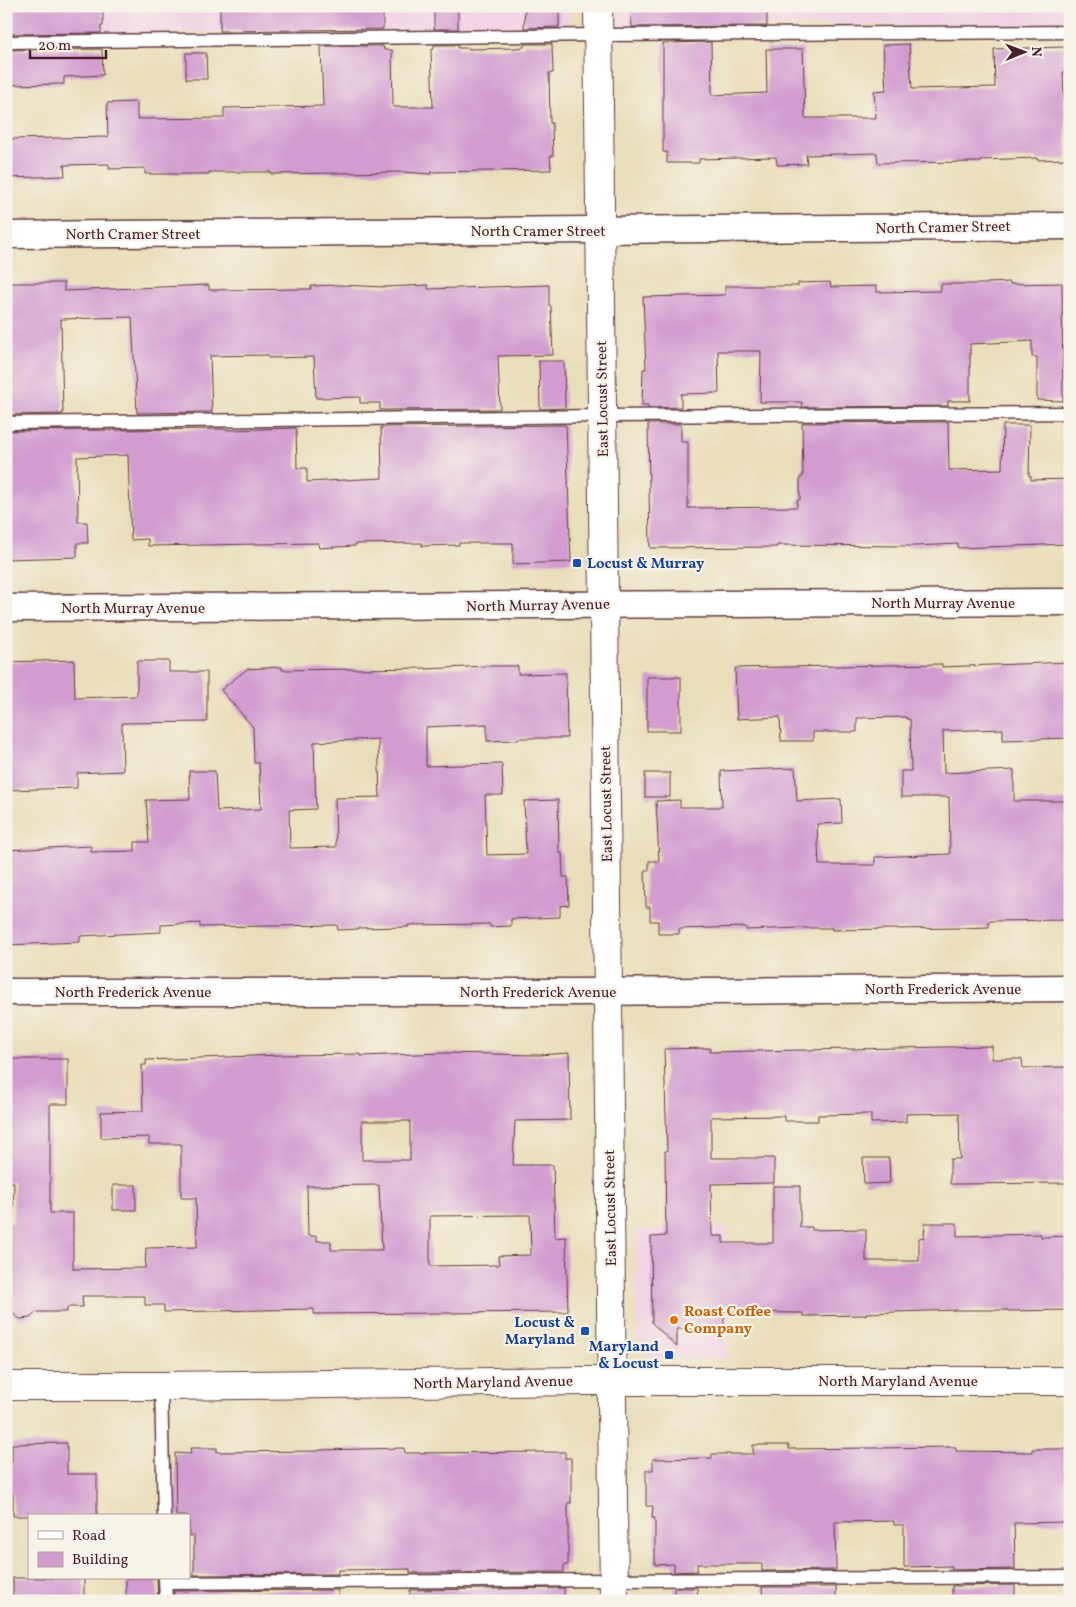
<svg xmlns="http://www.w3.org/2000/svg" width="1076" height="1607" font-family="Vollkorn,serif">
<style>
.built{fill:#f0d0e5}
.building{fill:#d29cd0;fill-rule:evenodd}
.lines{fill:none;stroke-linecap:round;stroke-linejoin:round}
.service-casing{stroke:#623c40;stroke-width:15}
.minor-casing{stroke:#623c40;stroke-width:29}
.tertiary-casing{stroke:#623c40;stroke-width:30}
.secondary-casing{stroke:#623c40;stroke-width:30}
.service{stroke:#fff;stroke-width:12}
.minor{stroke:#fff;stroke-width:26}
.tertiary{stroke:#fff;stroke-width:28}
.secondary{stroke:#fff;stroke-width:28}
.transit-dot{fill:#1a4fb4;stroke:#f7f3e8;stroke-width:2}
.food-dot{fill:#e8710a;stroke:#f7f3e8;stroke-width:2}
.labels{text-anchor:middle;stroke-width:4.5;stroke-linejoin:round;paint-order:stroke}
.street-label{font-size:15px;fill:#4a1f2b;stroke:#f7f3e8}
.transit-label{font-size:15px;font-weight:bold;fill:#164399;stroke:#f7f3e8;text-anchor:end}
.food-label{font-size:15px;font-weight:bold;fill:#c56008;stroke:#f7f3e8;text-anchor:start}
</style>
<rect width="100%" height="100%" fill="#f7f3e8"/>
<filter id="ink" filterUnits="userSpaceOnUse"><feTurbulence type="fractalNoise" baseFrequency=".02" numOctaves="2"/><feDisplacementMap in="SourceGraphic" scale="10" xChannelSelector="R" yChannelSelector="G"/><feConvolveMatrix kernelMatrix="1 2 1 2 8 2 1 2 1" color-interpolation-filters="sRGB"/></filter>
<filter id="wash" filterUnits="userSpaceOnUse"><feTurbulence type="fractalNoise" baseFrequency=".0096" numOctaves="4" result="noise"/><feDisplacementMap in="SourceGraphic" scale="20" xChannelSelector="R" yChannelSelector="G"/><feGaussianBlur stdDeviation="1.12" result="paint"/><feColorMatrix in="noise" values="0 0 0 0 0 0 0 0 0 0 0 0 0 0 0 0 0 1.4 0 .05"/><feComposite in="paint" operator="in"/></filter>
<g filter="url(#wash)">
<rect width="100%" height="100%" fill="#e9deba"/>
<!-- built -->
<g class="built">
<path d="M102 6H570V30L102 33Z"/>
<path d="M618 6H1070V25L618 26Z"/>
<path d="M727 1227 728 1358 675 1359 654 1358 645 1354 639 1347 637 1338 636 1231Z"/>
</g>
<g id="blocks">
<!-- building -->
<g class="building">
<path d="M6 6H103V26H101V33L6 34Z"/>
<path d="M220 6H383V29L220 31Z"/>
<rect x="434" y="6" width="24" height="23"/>
<path d="M525 6H559V27L524 28Z"/>
<path d="M631 6H767V26L632 27Z"/>
<path d="M711 42 712 95 767 93 766 49H803L805 118H876L874 91 886 90 883 45 909 44 912 89 995 87 994 49 1065 47 1066 72H1063L1067 159 1037 160V158L981 160V162L878 163 877 153 806 155 807 164 777 165 776 157 699 159V163H667V152H663V43Z"/>
<path d="M524 44H552L553 73H549L550 123H552L553 156H550L551 170 431 172V174L401 172 271 174V172H209V174H145V168L109 169V164L64 165 65 176 6 178V139L108 137 107 103 137 102V119L224 118V108L323 106 321 46H383L384 50H392L393 107H433L431 50 434 49V45H458V48H469V49L516 48 524 47Z"/>
<path d="M102 49 103 75 64 77V84L6 85V50Z"/>
<path d="M186 53H206L207 79H186Z"/>
<path d="M830 282 831 287 877 286V292L941 291V284H987V283L1010 282V284L1062 283 1063 401 1037 400V357H1032V341L970 344V401H948V406L802 407V402H760L761 351H718L719 393 681 394V407L648 408V405H642L643 369H646L643 297 725 295V286H798V283Z"/>
<path d="M6 283H64V291L209 285V290L311 289V286L341 285 384 287 428 285V289L549 285V305L551 306 553 355 498 356 500 409 380 410V403H360V397L316 398 314 357 268 358V355L210 356 212 412 137 413 132 317 61 319 63 414 6 415Z"/>
<path d="M539 361H564L565 408 540 409Z"/>
<path d="M948 422 949 470 1002 469 1003 425H1030L1029 476H1031V480L1070 479V544L958 548V544L914 546 777 545V547L650 548 648 424H681V442H688V508L797 507V500H800V477H803L802 423Z"/>
<path d="M566 425 571 562 513 564V543H459V545L422 546V543L355 544V546L319 548 318 543 148 546V539L131 540 128 455 77 457 78 522H87L88 543H77V557L6 559V431L222 429 228 430 296 428 297 468H307V482L382 478 381 427Z"/>
<path d="M74 660 75 698 137 696V661H169V672H207V722L122 723 123 771 77 773V788L6 790V662Z"/>
<path d="M1070 662V738L1003 740V729L943 731 944 773 1014 770V801H1070V920L989 921V927L959 928 832 930V928H799L746 930V927L679 929V934H658V921H650V907H646L645 870H649V861H659L656 801 680 800V807H722L721 771 795 768 797 801 841 799 842 823 817 824 819 865H875V857L950 854 949 797H901V771H911L910 719H906V717L857 718V732H813V741H781L780 717 737 719 735 668 942 664V667Z"/>
<path d="M486 666H518V674L566 673 567 738H518V740L487 741V724L426 727V766L502 764 503 795H485L487 855 526 854 524 801 558 800 559 853H562L563 877H568L569 905 560 906V917L511 919V926L490 927V924L408 925V927L358 928V929L338 930 337 925 200 927V923L161 925V932L80 936V942L6 945V850L91 846V852L135 851V842H149L146 800 190 799 189 771H215L217 811 261 809 259 763H254L253 727 221 690 247 669 282 667V670L426 668V669ZM378 739 380 797 335 798 336 847 290 848 289 810 316 809 314 742Z"/>
<rect x="647" y="677" width="34" height="54"/>
<rect x="645" y="773" width="25" height="24"/>
<path d="M992 1046V1059H1022L1023 1068 1070 1067V1144H1066V1183L950 1184V1159H960L959 1113 906 1114V1122L871 1123V1114L818 1115V1121H784V1116L711 1117V1158H774V1183L711 1184 712 1236H723V1243H773V1186H800V1227H812V1230L866 1229V1261H919V1238L924 1237 925 1223H957V1236L1041 1234V1237L1070 1236V1310L1008 1311V1310H958L866 1313V1315L803 1316V1313L724 1312V1329H677V1347L652 1323 651 1237 666 1236 665 1151H667L664 1049 710 1048V1052Z"/>
<path d="M444 1053 538 1055 569 1053 570 1120 515 1121 513 1165H553L555 1238 566 1237 568 1312 314 1314V1309L164 1312V1305H145V1296H82L83 1307H67V1312H37L30 1318 20 1319 8 1310 6 1279 8 1223H13L14 1182H6V1059H68V1104H50V1213H73V1269L145 1268 146 1248 197 1247 196 1198H181V1144H149V1137L101 1138V1112L143 1111 142 1065H146V1060L280 1055 361 1054V1056ZM362 1121H410V1160H362ZM379 1185 382 1250H331V1241H317V1236H308L307 1186ZM525 1215H530L531 1255 498 1256 499 1265 430 1266V1216Z"/>
<path d="M863 1158H889L890 1183 864 1184Z"/>
<rect x="113" y="1185" width="23" height="25"/>
<path d="M67 1443V1474H97V1516H13V1494H6V1462H12V1444Z"/>
<path d="M753 1445H789V1449L956 1447V1451L1032 1452V1449H1068L1069 1522 1014 1523 1015 1569 952 1570V1566L904 1567V1525H894V1521L835 1522 836 1570 762 1571V1564H697V1571L674 1572V1564L655 1565V1518H652L653 1506H646V1470H653V1459L710 1458H712V1454H753Z"/>
<path d="M190 1448H217V1452L319 1451V1450L404 1448 405 1453 565 1452V1458H571V1503H568V1565H564V1572L410 1573V1569L338 1570V1574L194 1575V1536H189V1516H176L175 1453 191 1454Z"/>
<rect x="13" y="1578" width="71" height="23"/>
<path d="M126 1578H157L158 1601H126Z"/>
<path d="M1015 1585V1601H952V1586Z"/>
<path d="M762 1587H836V1601H763Z"/>
<path d="M564 1588V1601H410V1590Z"/>
<path d="M674 1588H697L698 1601H675Z"/>
<path d="M338 1590V1601H174V1591Z"/>
</g>
</g>
</g>
<g filter="url(#ink)">
<use href="#blocks" fill-opacity="0" stroke="#623c40" stroke-width="1"/>
<g class="lines">
<!-- service casing -->
<g class="service-casing">
<g id="service">
<path d="M6 42 599 35 1070 32"/>
<path d="M6 423 603 416 1070 413"/>
<path d="M161 1386 164 1516"/>
<path d="M165 1578 166 1601"/>
<path d="M166 1583 1070 1577"/>
</g>
</g>
<!-- minor casing -->
<g class="minor-casing">
<g id="minor">
<path d="M6 235 1070 226"/>
<path d="M6 608 1070 602"/>
<path d="M6 992H577L1070 988"/>
</g>
</g>
<!-- tertiary casing -->
<g class="tertiary-casing">
<path id="tertiary" d="M6 1386H161L583 1381H1070"/>
</g>
<!-- secondary casing -->
<g class="secondary-casing">
<path id="secondary" d="M598 6 614 1601"/>
</g>
<!-- service -->
<use href="#service" class="service"/>
<!-- minor -->
<use href="#minor" class="minor"/>
<!-- tertiary -->
<use href="#tertiary" class="tertiary"/>
<!-- secondary -->
<use href="#secondary" class="secondary"/>
</g>
</g>
<!-- markers -->
<g class="transit-dot">
<rect x="572" y="558" width="10" height="10" rx="2.5"/>
<rect x="580" y="1326" width="10" height="10" rx="2.5"/>
<rect x="664" y="1350" width="10" height="10" rx="2.5"/>
</g>
<circle class="food-dot" cx="674" cy="1320" r="5"/>
<g class="labels">
<!-- street labels -->
<g class="street-label">
<text transform="translate(943 227) rotate(-1)" y="5">North Cramer Street</text>
<text x="538" y="236">North Cramer Street</text>
<text x="133" y="239">North Cramer Street</text>
<text transform="translate(602 399) rotate(-91)" y="5">East Locust Street</text>
<text x="943" y="608">North Murray Avenue</text>
<text transform="translate(538 605) rotate(-1)" y="5">North Murray Avenue</text>
<text x="133" y="613">North Murray Avenue</text>
<text transform="translate(606 804) rotate(-91)" y="5">East Locust Street</text>
<text x="943" y="994">North Frederick Avenue</text>
<text x="133" y="997">North Frederick Avenue</text>
<text x="538" y="997">North Frederick Avenue</text>
<text transform="translate(610 1208) rotate(-91)" y="5">East Locust Street</text>
<text x="898" y="1386">North Maryland Avenue</text>
<text transform="translate(493 1382) rotate(-1)" y="5">North Maryland Avenue</text>
</g>
<!-- transit labels -->
<g class="transit-label">
<text x="587" y="568" text-anchor="start">Locust &amp; Murray</text>
<text x="575" y="1327">Locust &amp;<tspan x="575" dy="17">Maryland</tspan></text>
<text x="659" y="1351">Maryland<tspan x="659" dy="17">&amp; Locust</tspan></text>
</g>
<!-- food labels -->
<g class="food-label">
<text x="684" y="1316">Roast Coffee<tspan x="684" dy="17">Company</tspan></text>
</g>
</g>
<!-- margin -->
<rect width="1076" height="1607" fill="none" stroke="#f7f3e8" stroke-width="25"/>
<!-- legend -->
<rect x="28" y="1514" width="162" height="65" fill="#f7f3e8" stroke="#b29e9c"/>
<rect x="38" y="1531" width="25" height="8" fill="#ffffff" stroke="#b29e9c"/>
<text x="72" y="1540" font-size="15" fill="#4a1f2b">Road</text>
<rect x="38" y="1552" width="25" height="15" fill="#d29cd0" stroke="#b29e9c"/>
<text x="72" y="1564" font-size="15" fill="#4a1f2b">Building</text>
<!-- north arrow -->
<g transform="translate(1024 52) rotate(89)" stroke="#f7f3e8" stroke-width="4" paint-order="stroke">
<path d="M0-4L9 19L0 12L-9 19Z" fill="#4a1f2b"/>
<text y="-8" font-size="14" font-weight="bold" text-anchor="middle" fill="#4a1f2b">N</text>
</g>
<!-- scale -->
<path d="M30 50v8h76v-8" fill="none" stroke="#4a1f2b" stroke-width="2.5"/>
<text x="38" y="50" font-size="15" fill="#4a1f2b" stroke="#f7f3e8" stroke-width="4" paint-order="stroke">20 m</text>
</svg>
